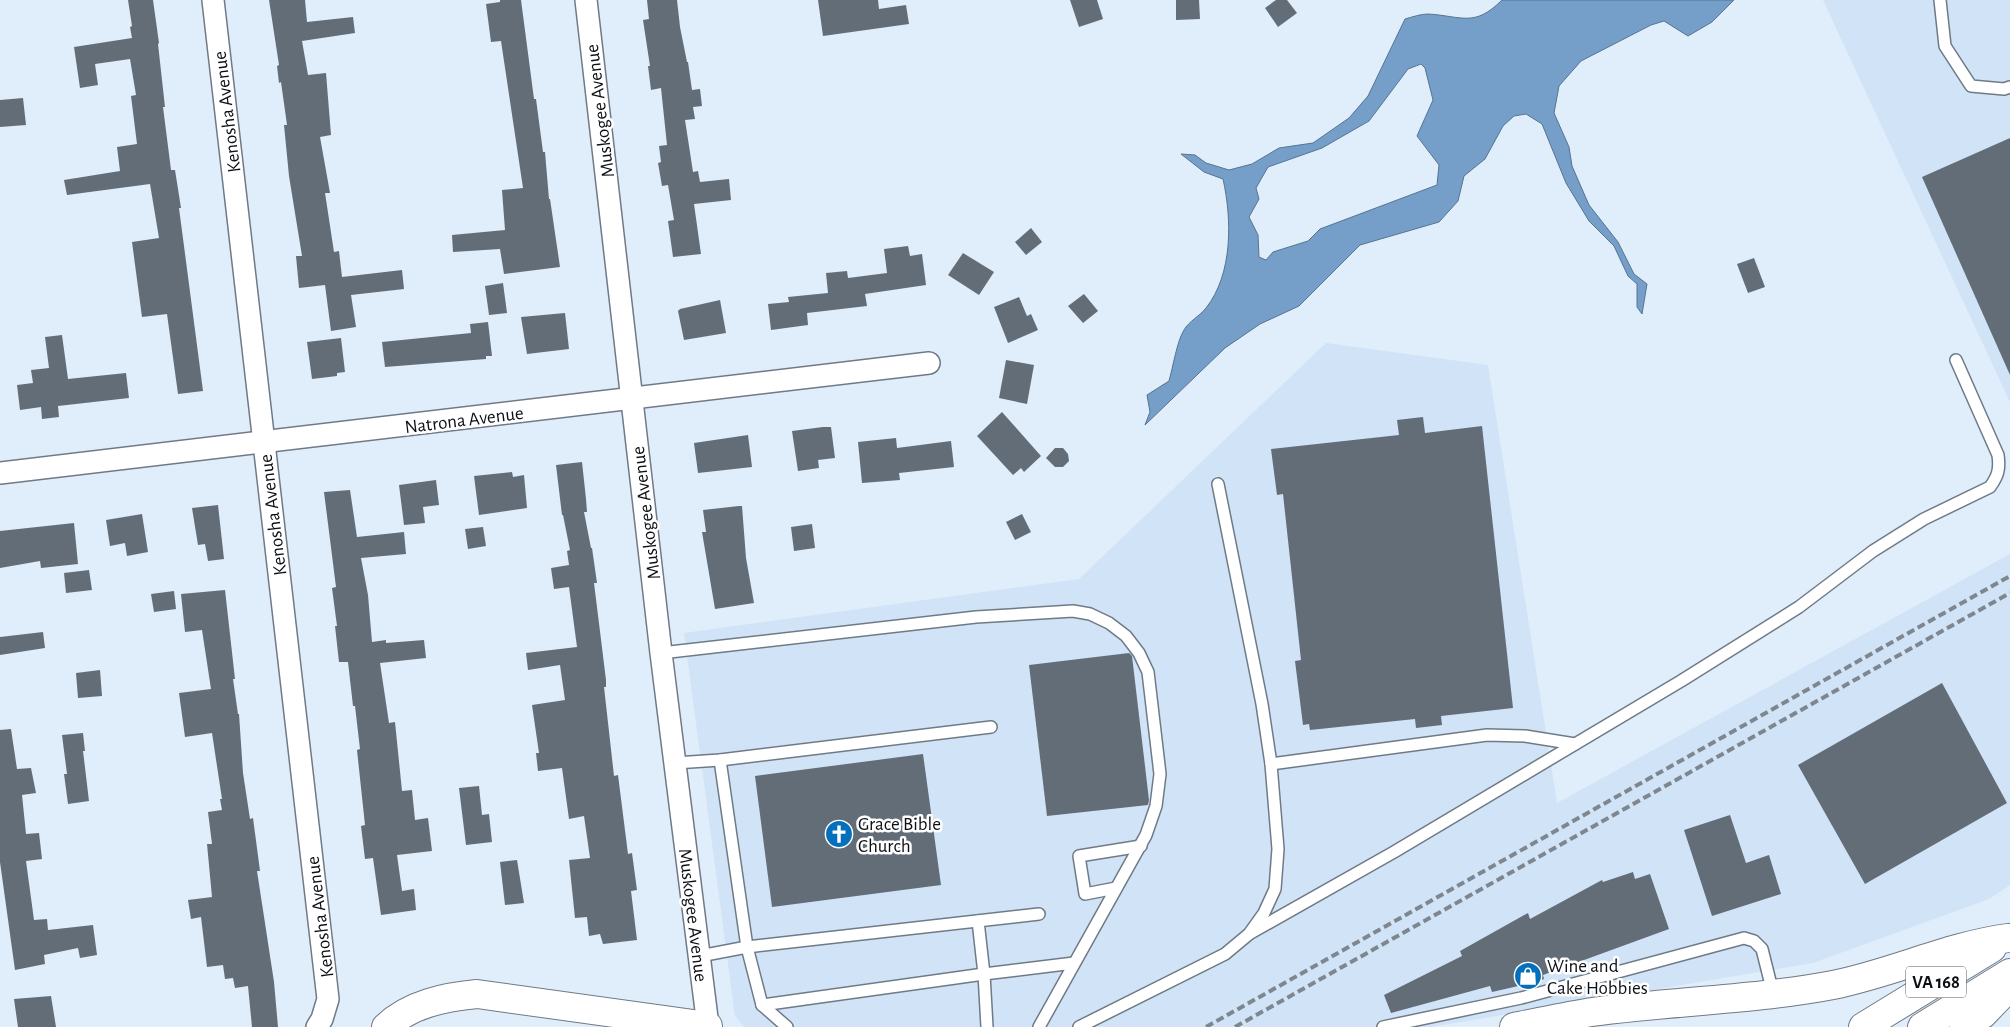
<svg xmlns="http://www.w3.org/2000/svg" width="2010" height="1027" font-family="'Alegreya Sans',sans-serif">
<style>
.built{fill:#d1e3f6}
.water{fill:#759fc8;stroke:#567492;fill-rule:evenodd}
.building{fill:#626d78}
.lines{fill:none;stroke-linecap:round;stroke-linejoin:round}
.service-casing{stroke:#6f7a86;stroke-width:14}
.minor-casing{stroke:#6f7a86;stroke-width:24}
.trunk-casing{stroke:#6f7a86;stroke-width:30}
.service{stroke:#fff;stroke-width:11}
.minor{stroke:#fff;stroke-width:21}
.trunk{stroke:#fff;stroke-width:28}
.rail{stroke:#7e8790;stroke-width:4;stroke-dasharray:8 4;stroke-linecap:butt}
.labels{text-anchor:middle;stroke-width:5;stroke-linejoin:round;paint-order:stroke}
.shield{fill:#fff;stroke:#55585b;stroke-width:1}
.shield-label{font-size:18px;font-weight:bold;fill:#0c1015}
.street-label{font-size:19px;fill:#0c1015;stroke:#fff}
.poi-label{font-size:19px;fill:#0c1015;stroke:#fff;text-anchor:start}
</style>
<rect width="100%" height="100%" fill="#e0edfa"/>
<!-- built -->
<g class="built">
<path d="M1823 0H2010V402Z"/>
<path d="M1326 343 1488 365 1557 803 2010 554V885L1989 899 1813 963 1431 1027H744L735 1016 684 633 1079 579Z"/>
</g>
<!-- water -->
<path class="water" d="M1502 0H1734L1712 22 1688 36 1664 21 1651 25 1581 61 1559 86 1554 113 1569 147 1572 166 1589 205 1618 242 1634 274 1647 284 1642 314 1637 307V284L1628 276 1614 246 1589 221 1566 183 1542 124 1526 114 1514 116 1503 126 1485 159 1464 176 1458 201 1439 222 1360 245 1299 306 1260 324 1225 348 1145 425 1150 412 1147 395 1169 381C1173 367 1177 341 1184 330 1189 321 1200 316 1206 308 1233 274 1232 219 1223 179L1204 172 1181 154 1195 155 1206 163 1229 170 1252 164 1279 148 1313 143 1349 118 1368 96 1405 19C1412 17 1421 14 1428 14 1462 16 1474 28 1502 0ZM1421 64 1425 68 1433 100 1417 136 1439 165 1437 185 1320 229 1308 241 1273 252 1266 260 1259 257 1258 235 1249 217 1259 199 1256 188 1268 167 1322 148 1369 121 1408 69Z"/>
<!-- building -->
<g class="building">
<path d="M128 0H153L159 43 158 44 165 107H163L171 170H175L181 208H179L203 391 178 394 167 314 142 317 132 242 159 238 150 184 67 195 64 180 120 171 117 147 137 144 131 96 136 95 130 59 95 64 98 85 80 88 74 47 132 38 130 27 132 26Z"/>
<path d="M269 0H305L307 22 353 17 355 33 302 41 308 75 326 73 331 135 320 137 330 193H325L334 252 339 251 342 277 402 270 404 289 351 295 356 327 331 331 325 285 299 288 296 256H302L289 176 284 125H287L281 82 279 83 277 66 279 65Z"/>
<path d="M500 0H521L534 99H536L543 152H545L549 199H550L560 267 504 274 500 249 453 252 452 235 505 230 502 190 523 188 501 41 491 42 486 4 500 2Z"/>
<path d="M647 0H677L680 27 687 62H688L692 90 700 89 702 106 693 107 695 119 685 120 693 172 698 171 700 182 729 179 731 200 694 204 701 254 673 257 668 221 674 220 668 185 662 186 658 163 661 162 659 146 667 145 661 88 651 90 648 66H650L643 20 649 19Z"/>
<path d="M818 0H878L879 9 906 5 909 24 823 36Z"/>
<path d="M1070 0H1097L1103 19 1079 27Z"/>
<path d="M1176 0H1199L1200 19 1176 20Z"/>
<path d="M1276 0H1287L1297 13 1278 27 1265 8Z"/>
<path d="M23 98 26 125 0 127V100Z"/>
<path d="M2010 138V375L1922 177Z"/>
<path d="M1031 228 1042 242 1026 255 1015 242Z"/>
<path d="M908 246 910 256 922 254 926 285 865 294 867 306 807 313 808 325 771 330 768 304 789 302 788 297 828 293 826 273 847 271 848 278 887 273 884 249Z"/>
<path d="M963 253 994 272 979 295 948 275Z"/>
<path d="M1754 258 1765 287 1748 293 1737 264Z"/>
<path d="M503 283 507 313 489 315 485 286Z"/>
<path d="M1084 294 1098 311 1083 323 1068 306Z"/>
<path d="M1019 297 1027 316 1031 314 1038 330 1008 343 994 307Z"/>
<path d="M720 300 726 333 684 340 678 311 680 309Z"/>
<path d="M565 313 569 349 527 354 521 317Z"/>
<path d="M488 322 492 356H486V359L385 367 382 342 471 333 470 324Z"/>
<path d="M62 335 68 379 126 373 129 398 58 406 59 417 42 419 41 407 20 410 17 385 33 383 31 370 49 368 45 337Z"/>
<path d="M341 338 345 372 337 373V376L312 379 307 342Z"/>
<path d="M1006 360 1034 365 1027 404 999 398Z"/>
<path d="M1002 412 1041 456 1024 472 1021 468 1013 475 977 436Z"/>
<path d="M1423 417 1425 433 1482 426 1513 708 1441 716 1442 725 1416 728 1415 719 1310 730 1309 724 1303 725 1295 661 1301 660 1283 494 1277 495 1271 449 1399 435 1397 420Z"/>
<path d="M823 427H831L835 458 818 460 819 468 798 471 792 431Z"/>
<path d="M748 435 752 467 698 473 694 443Z"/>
<path d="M896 438 897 448 951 441 954 467 899 473 900 480 862 483 858 442Z"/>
<path d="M1055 448H1063L1068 454 1069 461 1063 467H1055L1046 458Z"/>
<path d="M582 462 586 499 587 512H584L591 548H592L597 583H594L606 680V687H604L614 776 618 775 628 854 632 853 637 890 631 891 637 940 603 944 600 934 589 936 587 917 575 918 569 860 590 858 584 816 569 819 562 768 538 771 536 753H539L532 705 565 700 560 665 528 670 526 653 577 647 569 587 554 589 551 568 569 565 567 551 570 550 563 515H562L556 465Z"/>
<path d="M512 472 513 477 524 475 527 508 479 515 474 476Z"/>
<path d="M436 480 439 505 423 507 425 523 404 525 399 485Z"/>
<path d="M350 490 357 537 404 532 406 554 361 558 368 595 372 642 386 640V643L424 640 426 658 380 663 389 723 395 722 402 791 412 790 415 820 428 818 432 851 397 855 402 891 414 889 416 910 381 915 373 858 365 859 361 826 365 825 357 750 360 749 355 706H353L348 662H339L335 626H337L332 588 336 587 324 492Z"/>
<path d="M218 505 224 559 208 561 205 544 198 545 192 508Z"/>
<path d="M739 506H742L746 558 754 603 715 609 702 532H706L703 510Z"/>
<path d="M142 514 148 552 127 556 125 543 110 546 106 520Z"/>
<path d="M1022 514 1031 532 1015 540 1006 522Z"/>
<path d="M74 523 78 564 41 568 40 561 0 568V531Z"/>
<path d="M812 524 815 548 794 551 791 527Z"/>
<path d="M483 527 486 546 468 549 465 529Z"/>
<path d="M89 570 92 590 66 593 64 573Z"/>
<path d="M225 590 235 679H233L238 714H239L243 773 250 819 253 818 260 871H257L274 982 278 1027H252L248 986 235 988 233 978 225 979 223 965 207 967 201 917 191 919 188 900 212 897 207 844H212L208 812 222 810 220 799H222L212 733 185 737 179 693 211 689 202 630 185 632 181 594Z"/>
<path d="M174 591 176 609 154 612 151 594Z"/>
<path d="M43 632 45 648 0 655V637Z"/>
<path d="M1129 653 1132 656 1149 800 1148 805 1047 816 1029 665Z"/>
<path d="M100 670 102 696 78 698 76 673Z"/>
<path d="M1942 683 2007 803 1865 884 1798 765Z"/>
<path d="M11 729 17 769 31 768 36 793 22 795 26 834 39 833 42 859 26 861 34 920 47 919 48 930 93 925 97 955 80 958 78 948 44 955 45 964 15 970 0 862V730Z"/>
<path d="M83 733 85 751H83L89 801 68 804 64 774H67L62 735Z"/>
<path d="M923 754 941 885 772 907 755 776Z"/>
<path d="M479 786 482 815 489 814 492 842 466 845 459 788Z"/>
<path d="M1730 815 1746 863 1769 855 1781 894 1712 916 1684 830Z"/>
<path d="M517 860 524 903 505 905 500 862Z"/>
<path d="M1633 872 1635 879 1650 874 1669 929 1543 975 1544 979 1536 982 1492 992 1490 986 1391 1013 1384 995 1462 956 1460 951 1528 913 1530 919 1602 880 1603 882Z"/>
<path d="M51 996 56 1027H18L14 999Z"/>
</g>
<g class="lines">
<!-- service casing -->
<g class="service-casing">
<g id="service">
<path d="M1940 0 1945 46 1971 86 2004 89 2010 87"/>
<path d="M661 653 976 617 1073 611 1090 614 1109 623 1126 636 1139 653 1148 672 1160 774 1156 806 1146 835 1039 1027"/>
<path d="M720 760 747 947 762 1005 787 1027"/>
<path d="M675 763 720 760 991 727"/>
<path d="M1271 764 1487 735 1525 736 1575 744"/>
<path d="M1116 888 1085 894 1079 856 1141 846"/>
<path d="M1249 934 1394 852 1681 681 1799 607 1873 551 1924 519 1990 487C1998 476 2000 469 1998 455L1956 360"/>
<path d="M700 956 747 947 1039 914"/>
<path d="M762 1005 984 974 978 921"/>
<path d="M987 1027 984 974 1074 963"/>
<path d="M1079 1027 1225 954 1249 934 1264 913 1275 889 1278 849 1271 764 1262 704 1218 484"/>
<path d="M1383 1027 1521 998 1744 938 1754 941 1762 949 1773 993"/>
</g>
</g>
<!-- minor casing -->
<g class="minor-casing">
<g id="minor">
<path d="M213 0 328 999 322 1019 317 1027"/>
<path d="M586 0 661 653 708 1026 710 1027"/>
<path d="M0 473 929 363"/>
</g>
</g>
<!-- trunk casing -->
<g class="trunk-casing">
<g id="trunk">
<path d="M386 1027C410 1004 445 997 477 994L708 1026"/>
<path d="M1514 1027C1540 1022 1566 1016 1592 1012 1672 1001 1754 1000 1833 985 1893 973 1948 946 2008 938"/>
<path d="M1863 1027 1992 948"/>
<path d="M1922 1027 2010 973"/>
<path d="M1964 1027 1983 1014 2010 986"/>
</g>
</g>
<!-- service -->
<use href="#service" class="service"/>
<!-- minor -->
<use href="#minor" class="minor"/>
<!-- trunk -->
<use href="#trunk" class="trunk"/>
<!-- rail -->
<g class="rail">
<path d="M1206 1027 2010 576"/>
<path d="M1235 1027 2010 593"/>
</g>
</g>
<!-- icons -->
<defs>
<g id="church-disc" transform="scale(1.4375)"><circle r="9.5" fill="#0470bb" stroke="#fff"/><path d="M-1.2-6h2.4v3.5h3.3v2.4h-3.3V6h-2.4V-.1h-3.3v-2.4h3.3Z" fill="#fff"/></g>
<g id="shop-disc" transform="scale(1.4375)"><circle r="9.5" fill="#0470bb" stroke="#fff"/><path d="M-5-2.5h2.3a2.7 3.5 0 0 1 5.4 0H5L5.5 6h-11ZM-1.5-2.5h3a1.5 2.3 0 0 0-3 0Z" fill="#fff"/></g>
</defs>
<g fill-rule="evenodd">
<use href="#church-disc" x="839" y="834"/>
<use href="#shop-disc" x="1528" y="976"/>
</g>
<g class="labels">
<!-- shield labels -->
<rect class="shield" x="1906" y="966.5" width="60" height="31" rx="4"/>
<g class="shield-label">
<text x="1936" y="988">VA 168</text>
</g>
<!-- street labels -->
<g class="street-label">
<text transform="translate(599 111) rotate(-97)" y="7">Muskogee Avenue</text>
<text transform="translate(226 112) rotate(-97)" y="7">Kenosha Avenue</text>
<text transform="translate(464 419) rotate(-7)" y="7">Natrona Avenue</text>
<text transform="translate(645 513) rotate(-97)" y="7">Muskogee Avenue</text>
<text transform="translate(272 515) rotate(-97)" y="7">Kenosha Avenue</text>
<text transform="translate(694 915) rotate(83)" y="7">Muskogee Avenue</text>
<text transform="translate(319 917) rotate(-97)" y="7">Kenosha Avenue</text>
</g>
<!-- poi labels -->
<g class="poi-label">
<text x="858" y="830">Grace Bible<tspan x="858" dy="22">Church</tspan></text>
<text x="1547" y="972">Wine and<tspan x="1547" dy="22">Cake Hobbies</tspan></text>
</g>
</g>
</svg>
